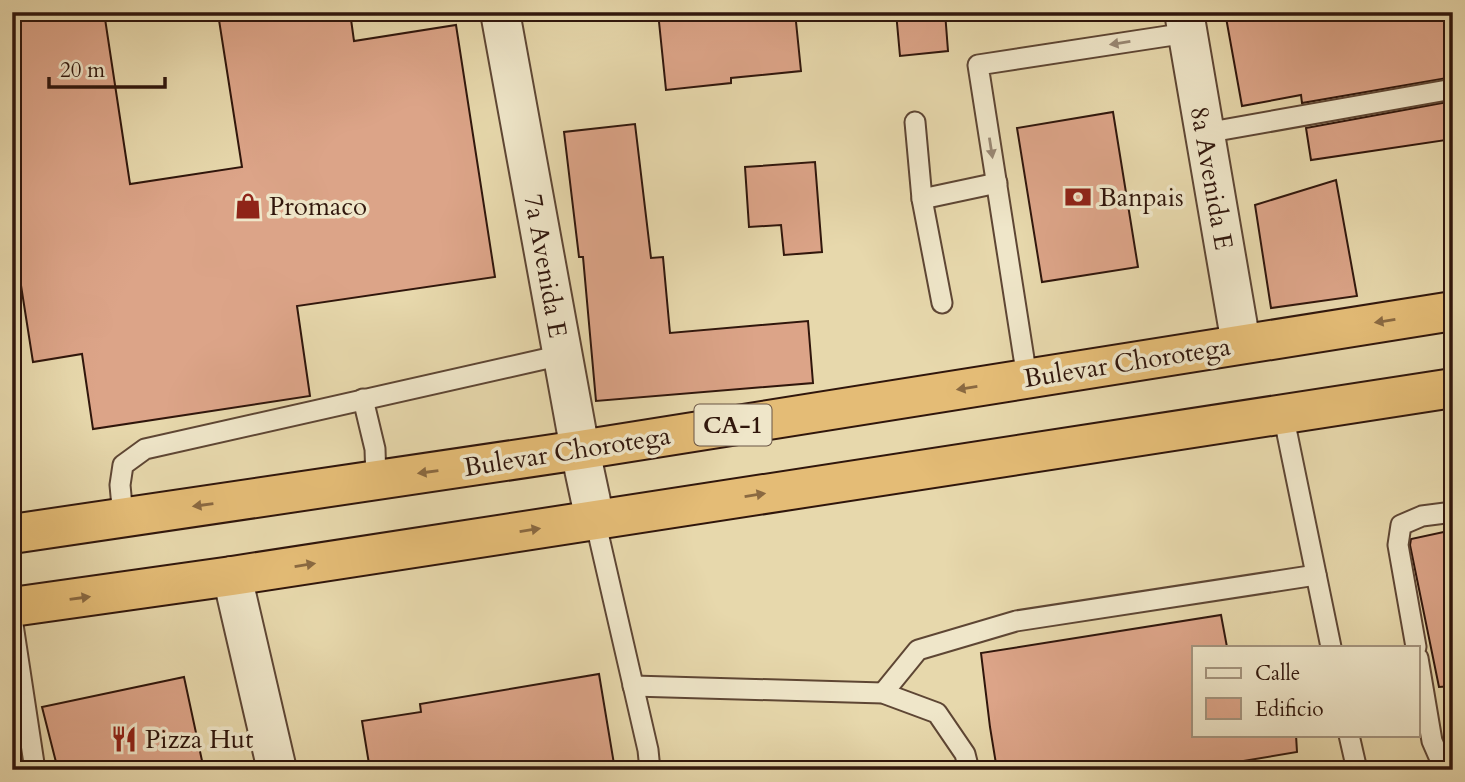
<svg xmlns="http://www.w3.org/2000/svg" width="1465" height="782" font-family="Cardo,serif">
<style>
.building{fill:#dca488;stroke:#30160c;stroke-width:2}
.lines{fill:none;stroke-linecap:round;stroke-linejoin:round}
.service-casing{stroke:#5e4634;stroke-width:23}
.minor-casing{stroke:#5e4634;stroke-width:42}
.trunk-casing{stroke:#30160c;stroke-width:42}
.service{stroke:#efe6c9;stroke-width:19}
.minor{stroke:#efe6c9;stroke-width:38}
.trunk{stroke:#e4bc76;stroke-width:38}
.oneway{fill:#998874}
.oneway2{fill:#8a6941}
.labels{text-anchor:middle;stroke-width:7;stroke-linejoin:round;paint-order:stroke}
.shield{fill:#efe6c9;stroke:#695445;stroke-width:2}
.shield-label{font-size:24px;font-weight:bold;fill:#30160c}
.street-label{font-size:26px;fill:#30160c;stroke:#efe6c9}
.poi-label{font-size:26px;fill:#30160c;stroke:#efe6c9;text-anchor:start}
</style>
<rect width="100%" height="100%" fill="#e7d8ac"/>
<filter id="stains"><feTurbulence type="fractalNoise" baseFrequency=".00286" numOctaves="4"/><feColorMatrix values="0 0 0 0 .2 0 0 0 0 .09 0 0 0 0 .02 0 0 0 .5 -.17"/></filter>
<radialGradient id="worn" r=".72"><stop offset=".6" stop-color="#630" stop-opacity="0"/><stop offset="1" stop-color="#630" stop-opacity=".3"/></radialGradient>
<!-- building -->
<g class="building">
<path d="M12 12H104L130 184 242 167 219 20 266 12H350L354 41 456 25 495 277 297 306 310 396 93 429 82 354 33 362 12 228Z"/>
<path d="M658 12H795L801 71 731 78V83L666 90Z"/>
<path d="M896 12H945L948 51 900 56Z"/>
<path d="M1225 12H1453V77L1302 103 1301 95 1242 106Z"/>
<path d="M1453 101V139L1311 160 1306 128Z"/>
<path d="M1113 112 1138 267 1042 282 1017 128Z"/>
<path d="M635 124 651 258 663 257 670 333 808 321 813 383 596 401 583 257H579L564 132Z"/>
<path d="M815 162 822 252 784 255 781 225 749 227 745 167Z"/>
<path d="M1336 180 1357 296 1271 308 1255 205Z"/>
<path d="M1453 530V686L1439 687 1410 545 1411 539Z"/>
<path d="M1221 615 1227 647H1194V735H1296L1297 752 1189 770H997L990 727 981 653Z"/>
<path d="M599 674 615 770H370L362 721 421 712 420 704Z"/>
<path d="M184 677 204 770H58L42 707Z"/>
</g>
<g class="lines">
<!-- service casing -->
<g class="service-casing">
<g id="service">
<path d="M915 122 922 199 942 303"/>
<path d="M1205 133 1453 89"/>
<path d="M922 199 997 183"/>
<path d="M1027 378 978 65 1187 33"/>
<path d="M363 399 375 449 376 480"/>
<path d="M1283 414 1331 647"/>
<path d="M123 517 120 485 123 465 145 449 562 355"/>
<path d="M595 520 648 750 650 770"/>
<path d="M12 618 35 770"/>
<path d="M1416 647 1398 545 1401 525 1422 516 1453 512"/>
<path d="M1418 658 1432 741 1439 757 1453 758"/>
<path d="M633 686 883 693 937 713 965 754 969 770"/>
<path d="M883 693 918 650 1016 621 1316 575"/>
<path d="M1349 735 1357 770"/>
</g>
</g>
<!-- minor casing -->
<g class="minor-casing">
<g id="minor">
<path d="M500 12 580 450 595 520"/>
<path d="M1184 12 1241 344"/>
<path d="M232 576 277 770"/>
</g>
</g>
<!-- trunk casing -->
<g class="trunk-casing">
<g id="trunk">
<path d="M12 534 580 450 1453 311"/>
<path d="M12 607 232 576 1453 388"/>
</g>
</g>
<!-- service -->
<use href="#service" class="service"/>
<!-- minor -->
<use href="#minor" class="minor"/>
<!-- trunk -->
<use href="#trunk" class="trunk"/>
</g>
<!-- one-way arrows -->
<defs><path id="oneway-solid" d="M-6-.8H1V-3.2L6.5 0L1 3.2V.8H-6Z" transform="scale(1.75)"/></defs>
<g class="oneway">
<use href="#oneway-solid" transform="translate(1120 43) rotate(171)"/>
<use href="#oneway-solid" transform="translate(991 148) rotate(81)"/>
</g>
<g class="oneway2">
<use href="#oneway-solid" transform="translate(1385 321) rotate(171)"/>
<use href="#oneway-solid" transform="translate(967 388) rotate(171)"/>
<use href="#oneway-solid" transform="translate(428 472) rotate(172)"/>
<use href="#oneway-solid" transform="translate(755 495) rotate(-9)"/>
<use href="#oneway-solid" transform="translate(203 505) rotate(172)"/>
<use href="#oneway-solid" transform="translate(530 530) rotate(-9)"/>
<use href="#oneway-solid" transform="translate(305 565) rotate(-9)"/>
<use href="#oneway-solid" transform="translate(80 598) rotate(-8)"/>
</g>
<!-- icons -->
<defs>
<g id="bank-bare" transform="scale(2.1)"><path d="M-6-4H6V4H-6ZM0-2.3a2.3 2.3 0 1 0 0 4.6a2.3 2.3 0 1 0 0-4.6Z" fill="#8f2418" stroke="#efe6c9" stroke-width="2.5" paint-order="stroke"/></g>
<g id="shop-bare" transform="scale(2.1)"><path d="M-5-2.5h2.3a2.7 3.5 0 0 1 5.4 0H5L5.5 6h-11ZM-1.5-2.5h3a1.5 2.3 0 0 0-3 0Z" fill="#8f2418" stroke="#efe6c9" stroke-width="2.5" paint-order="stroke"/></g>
<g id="restaurant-bare" transform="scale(2.1)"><path d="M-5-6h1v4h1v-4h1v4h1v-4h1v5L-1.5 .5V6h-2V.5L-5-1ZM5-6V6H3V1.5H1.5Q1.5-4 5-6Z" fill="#8f2418" stroke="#efe6c9" stroke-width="2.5" paint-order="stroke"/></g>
</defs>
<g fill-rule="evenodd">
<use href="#bank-bare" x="1078" y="197"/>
<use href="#shop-bare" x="248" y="206"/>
<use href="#restaurant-bare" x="124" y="739"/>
</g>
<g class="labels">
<!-- shield labels -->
<rect class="shield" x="694.5" y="404.5" width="77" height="41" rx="5"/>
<g class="shield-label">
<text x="733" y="433">CA-1</text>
</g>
<!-- street labels -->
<g class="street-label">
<text transform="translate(1212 178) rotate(80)" y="9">8a Avenida E</text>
<text transform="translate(546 266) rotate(80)" y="9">7a Avenida E</text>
<text transform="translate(1127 362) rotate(-9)" y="9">Bulevar Chorotega</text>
<text transform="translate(567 451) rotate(-9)" y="9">Bulevar Chorotega</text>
</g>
<!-- poi labels -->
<g class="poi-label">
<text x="1099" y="206">Banpais</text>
<text x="269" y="215">Promaco</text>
<text x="145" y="748">Pizza Hut</text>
</g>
</g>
<!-- margin -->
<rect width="1465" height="782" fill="none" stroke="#e7d8ac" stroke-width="42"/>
<rect x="14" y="14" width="1437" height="754" fill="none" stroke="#30160c" stroke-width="3.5"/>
<rect x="21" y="21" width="1423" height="740" fill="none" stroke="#30160c" stroke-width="2"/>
<!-- legend -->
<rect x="1192" y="646" width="228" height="91" fill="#efe6c9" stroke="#a3937d" stroke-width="2"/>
<rect x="1206" y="668" width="35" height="10" fill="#efe6c9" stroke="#a3937d" stroke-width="2"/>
<text x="1255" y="680" font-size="21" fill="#30160c">Calle</text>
<rect x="1206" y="698" width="35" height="21" fill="#dca488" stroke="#a3937d" stroke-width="2"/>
<text x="1255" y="716" font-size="21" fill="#30160c">Edificio</text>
<!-- scale -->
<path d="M49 77v10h116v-10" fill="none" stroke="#30160c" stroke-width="3.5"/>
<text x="60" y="77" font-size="21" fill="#30160c" stroke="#efe6c9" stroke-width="5" paint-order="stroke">20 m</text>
<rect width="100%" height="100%" filter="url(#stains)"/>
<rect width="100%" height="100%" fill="url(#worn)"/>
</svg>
